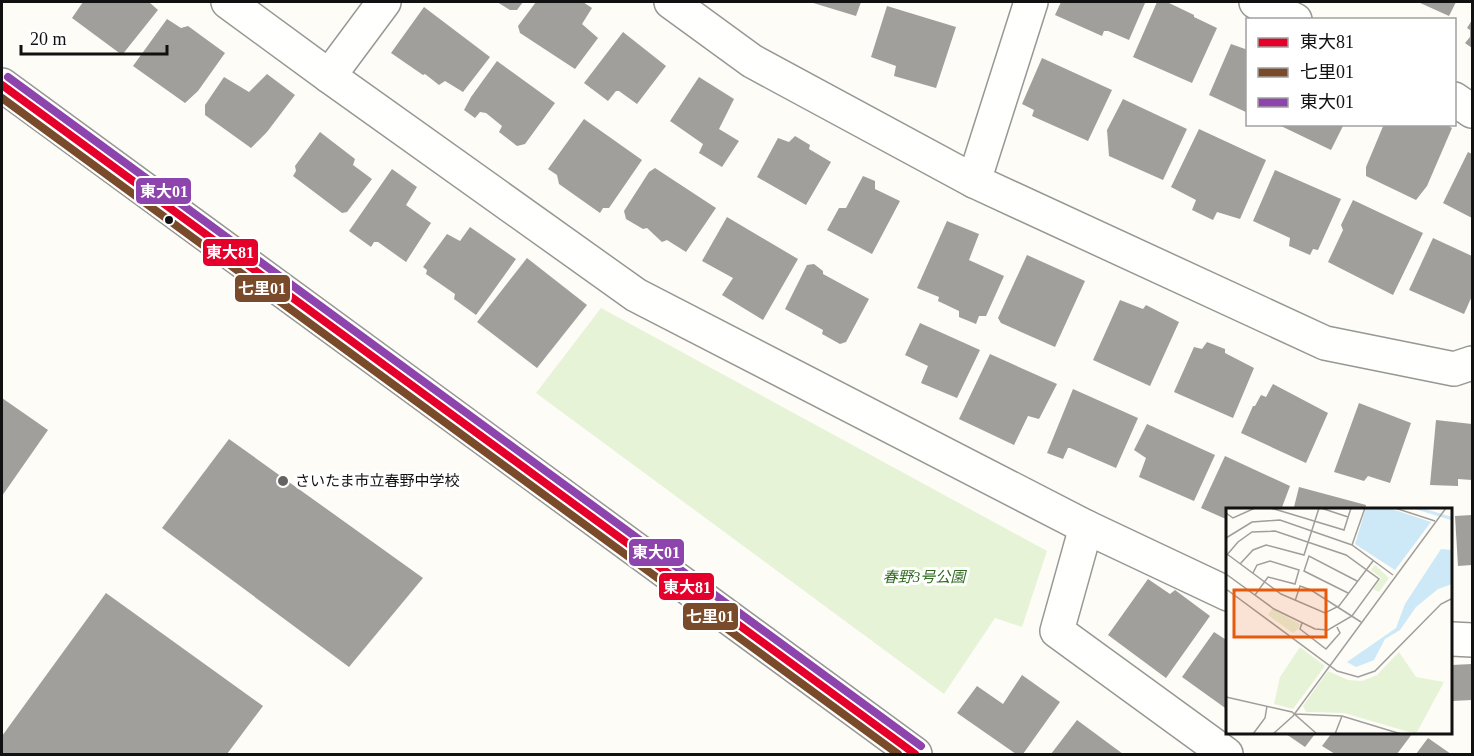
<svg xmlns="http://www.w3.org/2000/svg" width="1474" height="756" font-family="'Times New Roman','Noto Sans JP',serif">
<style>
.green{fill:#e7f3d7}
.building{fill:#a19f9c}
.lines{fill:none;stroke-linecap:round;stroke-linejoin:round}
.minor-casing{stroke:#979795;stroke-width:36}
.tertiary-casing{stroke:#979795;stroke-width:36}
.minor{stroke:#fffffe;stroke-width:33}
.tertiary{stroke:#fffffe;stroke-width:33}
.bus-1-casing{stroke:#fff;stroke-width:12}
.bus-2-casing{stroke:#fff;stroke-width:12}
.bus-3-casing{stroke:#fff;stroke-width:12}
.bus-1{stroke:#e4002b;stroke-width:8}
.bus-2{stroke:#7a4b2a;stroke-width:8}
.bus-3{stroke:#8e44ad;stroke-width:8}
.bus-dot{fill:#111;stroke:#fff;stroke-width:2}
.poi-dot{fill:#646362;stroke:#fff;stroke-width:2}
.labels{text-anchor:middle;stroke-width:6;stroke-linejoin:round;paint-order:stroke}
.poi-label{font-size:15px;fill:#111;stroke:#fff;text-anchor:start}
.park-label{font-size:15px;font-style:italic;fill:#2f6b1f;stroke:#fff}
.inset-river{fill:none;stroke:#cde8f7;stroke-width:3}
.inset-road{fill:none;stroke:#9f9e9b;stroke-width:1.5}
.view{fill:#e8590c;fill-opacity:0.15;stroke:#e8590c;stroke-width:3}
.inset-edge{fill:none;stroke:#111;stroke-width:3}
.line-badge{stroke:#fff;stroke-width:2}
.badge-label{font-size:16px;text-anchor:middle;font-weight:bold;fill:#fff}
</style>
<rect width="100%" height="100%" fill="#fdfcf7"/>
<!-- green -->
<path class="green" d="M601 308 1047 551 1022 627 995 618 944 694 536 393Z"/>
<!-- building -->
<g class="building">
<path d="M83 2H137L140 3 142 2H149L158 10 122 55 72 18Z"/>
<path d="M497 2H523L517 10H510Z"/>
<path d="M536 2H583L592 8 582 24 598 38 575 69 520 33 518 26Z"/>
<path d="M810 2H861L856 16Z"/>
<path d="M1061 2H1143L1145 3 1129 40 1108 31H1104L1102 36 1055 15Z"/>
<path d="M1157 2H1167L1194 15V17L1217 28 1192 83 1133 57Z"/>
<path d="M1418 2H1456L1449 16Z"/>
<path d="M887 6 956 27 936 88 894 76 896 66 871 57Z"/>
<path d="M424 7 490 57 463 92 445 81 439 85 425 74 423 75 391 53Z"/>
<path d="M167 19 181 28 188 26 225 53 198 91 185 103 133 66Z"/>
<path d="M1472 20V48L1465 43 1470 37V30L1467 28Z"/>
<path d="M623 32 666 66 637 104 619 91H616L608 101 584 83Z"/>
<path d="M1231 44 1248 50V113L1209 95Z"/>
<path d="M1042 58 1112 90 1088 141 1032 116 1034 110 1022 104Z"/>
<path d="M497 61 555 103 525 144 517 146 499 132 502 126 486 113 480 112 475 118 464 110 471 97Z"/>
<path d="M267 74 295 95 267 132 251 148 205 115V105L224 77 249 92Z"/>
<path d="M699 77 734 99 719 129 739 141 722 167 699 153 703 144 670 121Z"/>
<path d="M1123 99 1187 129 1163 180 1109 156 1107 130Z"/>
<path d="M584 119 642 160 609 208H603L600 213 559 184 557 175 548 169Z"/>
<path d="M1282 124H1344L1331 150 1281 126Z"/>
<path d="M1384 124H1445L1452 128 1427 186 1416 200 1366 176V167Z"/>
<path d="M1199 129 1266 160 1240 219 1217 212 1213 220 1192 210 1196 200 1171 187Z"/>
<path d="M320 132 355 159 353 165 372 179 347 212 342 213 293 176 296 171 295 166Z"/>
<path d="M795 136 810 145 809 149 831 162 806 205 757 177 778 138 789 142Z"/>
<path d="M1468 152 1472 154V218L1443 203Z"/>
<path d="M655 168 716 208 686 252 667 240 662 242 647 228 643 229 626 219 624 211 649 172Z"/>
<path d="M392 169 417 187 406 205 431 223 406 262 378 242H374L371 247 349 231Z"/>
<path d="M1275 170 1341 199 1318 250 1313 249 1310 255 1289 246 1290 238 1253 221Z"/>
<path d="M863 176 875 181V189L900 201 872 254 827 230 839 208H846Z"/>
<path d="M1353 200 1423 233 1393 295 1328 262 1343 230 1341 225Z"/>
<path d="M727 217 798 259 763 320 722 295 733 278 702 261Z"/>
<path d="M947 221 979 234 969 260 1004 276 986 316H979L976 324 959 317V311L938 301 939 297 917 288Z"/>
<path d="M470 227 516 259 476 315 454 299 455 294 426 274 427 270 423 267 447 234 460 241Z"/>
<path d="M1433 238 1472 256V296L1464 314 1409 290Z"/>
<path d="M1027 255 1085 281 1055 347 1001 323 998 318Z"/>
<path d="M527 258 587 305 537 368 477 322Z"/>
<path d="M814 264 823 271V274L869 299 846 342 840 344 822 334 823 330 785 309 807 265Z"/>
<path d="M1120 300 1143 309 1146 305 1179 322 1150 386 1093 360Z"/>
<path d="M920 323 980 350 957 398 921 383 928 366 905 355Z"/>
<path d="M1207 342 1225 349V353L1254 368 1233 418 1174 392 1194 347 1202 349Z"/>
<path d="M990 354 1057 384 1039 419 1028 416 1014 445 959 419Z"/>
<path d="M1273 384 1328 413 1306 463 1241 433 1253 406H1255L1261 395 1266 397Z"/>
<path d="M1073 389 1138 418 1116 468 1070 448H1068L1063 459 1047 453Z"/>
<path d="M2 398 48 430 2 496Z"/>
<path d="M1359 403 1411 423 1390 483 1368 476 1364 481 1334 472Z"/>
<path d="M1436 420 1472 424V480L1458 479V486L1430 485Z"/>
<path d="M1147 424 1215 455 1194 501 1139 477 1146 458 1134 450Z"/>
<path d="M229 439 423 578 349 667 162 528Z"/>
<path d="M1225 456 1290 486 1281 510H1228V520L1201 508Z"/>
<path d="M1299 487 1366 505 1365 510H1286V509L1294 507Z"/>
<path d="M1472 515V565L1458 566 1455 516Z"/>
<path d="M1148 579 1170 594 1175 590 1210 616 1166 678 1108 635Z"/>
<path d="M106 593 263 706 227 754H2V736Z"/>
<path d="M1214 632 1228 641V710L1182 677Z"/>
<path d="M1472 664V700L1452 701V665Z"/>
<path d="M1022 675 1060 702 1023 754H1016L957 713 977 686 1003 704Z"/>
<path d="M1077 720 1123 754H1051Z"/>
<path d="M1286 734H1315L1305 747Z"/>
<path d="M1331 734H1412L1397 754H1335L1322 746Z"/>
<path d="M1428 738 1451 754H1416Z"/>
</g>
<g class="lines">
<!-- minor casing -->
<g class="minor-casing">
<g id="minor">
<path d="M228 2 329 76 636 295 1086 527 1228 594"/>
<path d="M671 2 752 61 974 181 1325 343 1454 369 1472 363"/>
<path d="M1256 2 1295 20"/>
<path d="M329 76 384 2"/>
<path d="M1454 99 1472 111"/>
<path d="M974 181 1031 2"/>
<path d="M1086 527 1057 631 1226 754"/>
<path d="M1452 639 1472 640"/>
</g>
</g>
<!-- tertiary casing -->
<g class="tertiary-casing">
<path id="tertiary" d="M2 85 915 754"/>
</g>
<!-- minor -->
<use href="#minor" class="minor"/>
<!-- tertiary -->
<use href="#tertiary" class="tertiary"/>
<!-- bus-1 casing -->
<g class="bus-1-casing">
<path id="bus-1" d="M2 85 915 754"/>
</g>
<!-- bus-2 casing -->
<g class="bus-2-casing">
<path id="bus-2" d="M2 98 898 754"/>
</g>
<!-- bus-3 casing -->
<g class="bus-3-casing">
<path id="bus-3" d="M8 77 921 746"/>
</g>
<!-- bus-1 -->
<use href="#bus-1" class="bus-1"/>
<!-- bus-2 -->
<use href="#bus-2" class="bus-2"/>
<!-- bus-3 -->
<use href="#bus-3" class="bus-3"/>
</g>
<!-- markers -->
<circle class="bus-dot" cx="169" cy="220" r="5"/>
<circle class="poi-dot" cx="283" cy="481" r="6"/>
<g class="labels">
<!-- poi labels -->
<g class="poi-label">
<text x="295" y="486">さいたま市立春野中学校</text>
</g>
<!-- park labels -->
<g class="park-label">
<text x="924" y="582">春野3号公園</text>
</g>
</g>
<!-- overview -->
<g transform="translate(1226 508)">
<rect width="226" height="226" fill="#fdfcf7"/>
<path d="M149 57 163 70 153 84 147 81 155 70 145 62ZM46 101 74 116 72 121 67 125 42 107ZM74 139 99 158 67 201 48 196 54 169ZM173 144 190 169 218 174 190 226 118 205 80 204 77 198 102 163 122 172 136 173 151 167Z" fill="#e7f3d7"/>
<path d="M140 0H163L205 14 169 62 129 36ZM215 41 226 42V76L212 81 190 99 174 122 159 131 148 152 130 159 121 154 170 120 179 96Z" fill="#cde8f7"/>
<path class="inset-river" d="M191 0 227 11"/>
<path class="inset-road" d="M45 0 118 22 125 0M95 0 122 9M169 0 209 13M0 5 7 10 29 0M0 30 26 14 54 12 126 37 167 67M126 37 139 0M1 46 55 86 99 105 113 98 147 53M0 48 12 34 26 24 49 23 120 47 153 71 126 108 102 122 89 121 48 101 0 66M14 56 27 42 40 37 78 47 93 0M27 65 31 57 44 53 73 62 69 76 42 69 29 87M0 81 111 163 132 169 149 163 215 96 227 90M122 85 78 63 83 48 131 73M69 93 74 78 85 82 135 114M76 115 74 121 100 141 114 125 111 119M0 189 66 204 91 226M69 206 116 208 175 226M27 226 39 210 41 198M47 226 67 208 220 0M109 226 116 208"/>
<path class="view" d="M8 82H100V129H8Z"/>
<rect width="226" height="226" class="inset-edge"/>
</g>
<g class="line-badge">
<rect x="135" y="177" width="57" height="28" rx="6" fill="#8e44ad"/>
<rect x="202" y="238" width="57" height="29" rx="6" fill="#e4002b"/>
<rect x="234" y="274" width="57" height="29" rx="6" fill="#7a4b2a"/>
<rect x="628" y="538" width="57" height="29" rx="6" fill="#8e44ad"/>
<rect x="658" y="572" width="57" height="29" rx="6" fill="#e4002b"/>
<rect x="682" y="602" width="57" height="29" rx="6" fill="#7a4b2a"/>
</g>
<g class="badge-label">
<text x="164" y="197">東大01</text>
<text x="230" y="258">東大81</text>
<text x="262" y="294">七里01</text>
<text x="656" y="558">東大01</text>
<text x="687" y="593">東大81</text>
<text x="710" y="622">七里01</text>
</g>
<!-- border -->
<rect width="1474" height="756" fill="none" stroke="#111111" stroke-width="6"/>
<!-- legend -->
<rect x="1246" y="18" width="210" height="108" fill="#ffffff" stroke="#a0a0a0" stroke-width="1.5"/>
<rect x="1258" y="38" width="30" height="9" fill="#e4002b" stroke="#a0a0a0" stroke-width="1.5"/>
<text x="1300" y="48" font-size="18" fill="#111111">東大81</text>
<rect x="1258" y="68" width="30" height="9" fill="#7a4b2a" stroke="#a0a0a0" stroke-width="1.5"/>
<text x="1300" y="78" font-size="18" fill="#111111">七里01</text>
<rect x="1258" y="98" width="30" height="9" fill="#8e44ad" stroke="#a0a0a0" stroke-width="1.5"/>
<text x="1300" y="108" font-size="18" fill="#111111">東大01</text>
<!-- scale -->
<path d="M21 45v9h146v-9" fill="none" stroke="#111111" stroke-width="3"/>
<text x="30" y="45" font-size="18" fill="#111111" stroke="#ffffff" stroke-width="4.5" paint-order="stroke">20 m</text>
</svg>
